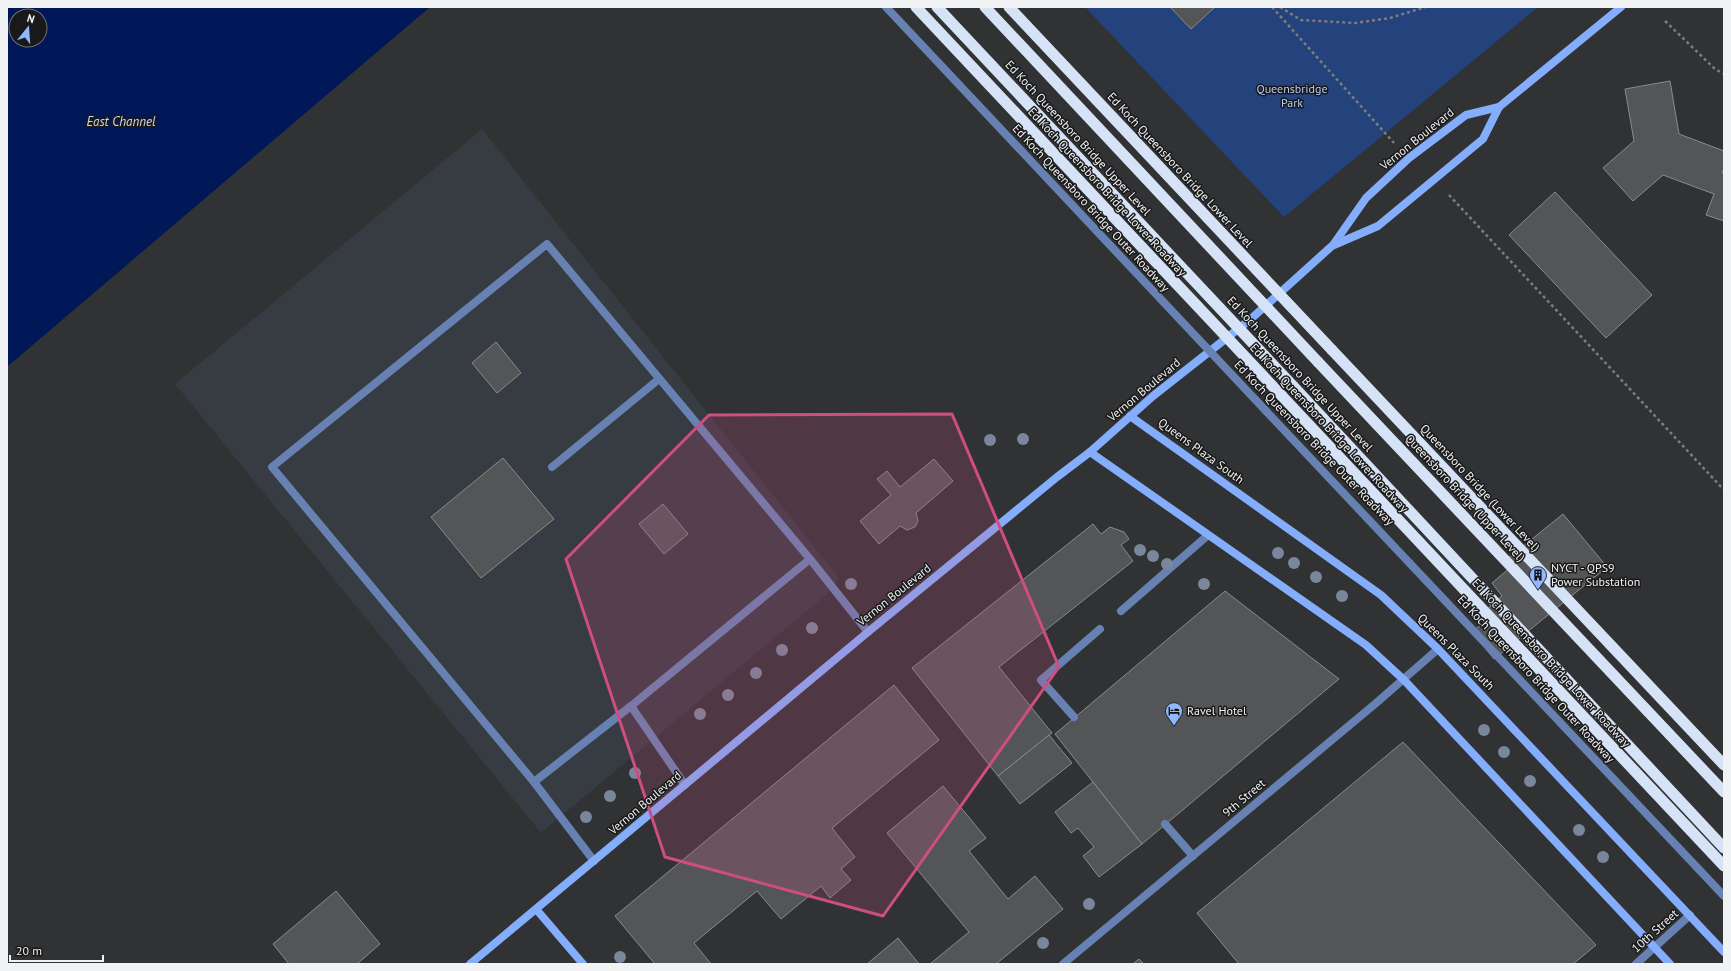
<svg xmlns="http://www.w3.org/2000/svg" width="1731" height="971" font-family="'PT Sans',sans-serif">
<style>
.built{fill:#373b42}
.green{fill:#24427b}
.water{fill:#001858;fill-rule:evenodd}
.building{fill:#535557;stroke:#898b8d}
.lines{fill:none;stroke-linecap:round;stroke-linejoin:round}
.path{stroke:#7c7d7f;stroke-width:2.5;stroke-dasharray:3 3;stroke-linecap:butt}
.service{stroke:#6782b2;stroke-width:8}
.pedestrian{stroke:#6782b2;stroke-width:8}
.minor{stroke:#6782b2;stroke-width:8}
.secondary{stroke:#84aefc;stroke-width:8}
.trunk{stroke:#d6e2f6;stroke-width:11}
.pedestrian-bridge{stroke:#6782b2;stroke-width:8}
.trunk-bridge{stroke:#d6e2f6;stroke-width:11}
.tree{fill:#79869c}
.marked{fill:#ce4e81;fill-opacity:0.2;stroke:#ce4e81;stroke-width:3;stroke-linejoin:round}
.labels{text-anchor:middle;stroke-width:3;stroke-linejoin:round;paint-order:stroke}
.park-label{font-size:12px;fill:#b5cbf2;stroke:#19191a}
.street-label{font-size:12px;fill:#f1f2f4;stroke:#19191a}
.poi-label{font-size:12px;fill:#f1f2f4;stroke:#19191a;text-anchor:start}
.water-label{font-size:13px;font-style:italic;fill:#ccd8eb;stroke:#19191a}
</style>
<rect width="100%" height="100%" fill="#303234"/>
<!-- built -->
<path class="built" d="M482 129 839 578 826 595 541 833 175 384Z"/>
<!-- green -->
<path class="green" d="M1085 7H1538L1284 217Z"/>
<!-- water -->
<path class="water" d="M7 7H430L8 366ZM16 16H40V40H16Z"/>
<!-- building -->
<g class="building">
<path d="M1170 7H1215L1191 29Z"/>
<path d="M1670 81 1679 134 1724 151V168L1722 173H1724V221L1706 215 1714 194 1663 175 1633 201 1603 168 1634 141 1625 89Z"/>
<path d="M1555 192 1652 295 1606 338 1509 235Z"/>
<path d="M496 342 521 373 497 393 472 363Z"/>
<path d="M503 458 554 519 481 578 431 517Z"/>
<path d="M934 459 953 481 916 513 918 521 915 527 907 530 900 526 879 544 860 521 891 495 877 479 887 471 900 487Z"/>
<path d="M663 504 688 534 664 554 639 524Z"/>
<path d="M1563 514 1607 567 1494 659 1472 632 1489 618 1484 612 1502 596 1492 583 1511 567 1506 560Z"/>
<path d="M1093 524 1101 534 1110 527 1124 532 1129 539 1121 545 1133 561 999 667 1052 733 998 776 912 668Z"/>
<path d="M1225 591 1339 679 1142 844 1055 734Z"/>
<path d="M894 685 939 740 832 828 855 857 841 869 851 880 830 898 821 886 781 919 757 891 694 943 711 964H655L615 916Z"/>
<path d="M1049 735 1072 763 1020 804 998 776Z"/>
<path d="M1403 742 1596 945 1573 964H1239L1197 913Z"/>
<path d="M1093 782 1142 844 1099 877 1083 856 1094 847 1078 828 1071 833 1055 812Z"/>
<path d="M943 786 986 838 969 851 1008 899 1035 876 1063 909 996 964H930L969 932 887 833Z"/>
<path d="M336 891 380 944 357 964H289L273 944Z"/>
<path d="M898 938 919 964H867Z"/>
<path d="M1139 959 1144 964H1133Z"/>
</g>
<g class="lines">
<!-- path -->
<g class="path">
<path d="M1272 7 1394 143"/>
<path d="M1280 7 1301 20 1355 23 1390 18 1426 7"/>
<path d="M1665 21 1715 69 1724 74"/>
<path d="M1449 195 1724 490"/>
</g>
<!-- service -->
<g class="service">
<path d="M552 467 659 379"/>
<path d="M1121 611 1207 536"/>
<path d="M631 706 685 785"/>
<path d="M1074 717 1041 680 1100 629"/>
<path d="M534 782 631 706 810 559"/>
<path d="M1165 824 1193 856"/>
<path d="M594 861 534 782 272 467 547 244 810 559 868 632"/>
</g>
<!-- pedestrian -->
<path class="pedestrian" d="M1266 411 1724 896"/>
<!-- minor -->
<g class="minor">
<path d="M1063 964 1375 704 1438 649"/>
<path d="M1636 964 1690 915"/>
</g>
<!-- secondary -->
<g class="secondary">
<path d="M1334 245 1378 226 1483 139 1499 107 1621 7"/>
<path d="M1130 416 1381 595 1438 649 1724 952"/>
<path d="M1090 452 1366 645 1404 680 1670 964"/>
<path d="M536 909 583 964"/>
<path d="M470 964 868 632 1057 477 1090 452 1153 396 1252 318 1333 245 1366 198 1409 158 1466 115 1499 107"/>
</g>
<!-- trunk -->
<g class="trunk">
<path d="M1332 350 1724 765"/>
<path d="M1318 362 1724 792"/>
<path d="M1293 386 1724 848"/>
<path d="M1282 396 1724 866"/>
</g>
<!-- pedestrian-bridge -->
<path class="pedestrian-bridge" d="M886 7 1266 411"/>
<!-- trunk-bridge -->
<g class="trunk-bridge">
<path d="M916 7 1282 396"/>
<path d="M937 7 1293 386"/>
<path d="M985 7 1318 362"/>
<path d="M1009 7 1332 350"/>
</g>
</g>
<!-- trees -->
<g class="tree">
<circle cx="1023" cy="439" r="6"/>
<circle cx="990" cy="440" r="6"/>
<circle cx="1140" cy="550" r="6"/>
<circle cx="1278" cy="553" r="6"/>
<circle cx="1153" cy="556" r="6"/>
<circle cx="1294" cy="563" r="6"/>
<circle cx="1167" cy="564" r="6"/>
<circle cx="1316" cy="577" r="6"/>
<circle cx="851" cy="584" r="6"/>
<circle cx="1204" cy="584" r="6"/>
<circle cx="1342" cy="596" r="6"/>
<circle cx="812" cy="628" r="6"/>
<circle cx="782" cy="650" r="6"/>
<circle cx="756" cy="673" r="6"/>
<circle cx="728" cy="695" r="6"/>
<circle cx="700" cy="714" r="6"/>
<circle cx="1484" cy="730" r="6"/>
<circle cx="1504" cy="752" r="6"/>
<circle cx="635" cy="773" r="6"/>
<circle cx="1530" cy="781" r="6"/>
<circle cx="610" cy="796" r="6"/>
<circle cx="586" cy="817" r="6"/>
<circle cx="1579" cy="830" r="6"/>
<circle cx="1603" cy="857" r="6"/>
<circle cx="1089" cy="904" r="6"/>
<circle cx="1043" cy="943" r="6"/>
<circle cx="620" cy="957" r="6"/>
</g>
<!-- marked area -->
<path class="marked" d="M952 414 1059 667 883 916 665 857 566 559 709 415Z"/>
<!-- icons -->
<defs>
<g id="building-pin" transform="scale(0.9)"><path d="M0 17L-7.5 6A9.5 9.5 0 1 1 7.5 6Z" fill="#91b8fd" stroke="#19191a"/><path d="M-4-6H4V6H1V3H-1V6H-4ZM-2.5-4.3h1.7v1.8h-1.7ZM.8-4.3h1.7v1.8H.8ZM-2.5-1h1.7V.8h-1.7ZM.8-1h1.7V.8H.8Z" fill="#111"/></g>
<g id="hotel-pin" transform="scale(0.9)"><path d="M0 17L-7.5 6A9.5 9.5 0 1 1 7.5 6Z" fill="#91b8fd" stroke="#19191a"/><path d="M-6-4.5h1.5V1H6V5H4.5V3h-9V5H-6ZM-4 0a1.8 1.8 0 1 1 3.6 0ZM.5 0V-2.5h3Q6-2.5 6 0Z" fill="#111"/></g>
</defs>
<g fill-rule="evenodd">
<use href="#building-pin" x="1538" y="575"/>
<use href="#hotel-pin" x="1174" y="711"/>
</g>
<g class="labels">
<!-- park labels -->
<g class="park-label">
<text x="1292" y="93">Queensbridge<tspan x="1292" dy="14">Park</tspan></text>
</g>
<!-- street labels -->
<g class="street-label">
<text transform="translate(1078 138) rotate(47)" y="4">Ed Koch Queensboro Bridge Upper Level</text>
<text transform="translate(1417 139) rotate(-39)" y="4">Vernon Boulevard</text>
<text transform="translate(1180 170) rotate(47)" y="4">Ed Koch Queensboro Bridge Lower Level</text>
<text transform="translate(1107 192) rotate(47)" y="4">Ed Koch Queensboro Bridge Lower Roadway</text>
<text transform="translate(1091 208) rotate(47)" y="4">Ed Koch Queensboro Bridge Outer Roadway</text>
<text transform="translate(1300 374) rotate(47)" y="4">Ed Koch Queensboro Bridge Upper Level</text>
<text transform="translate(1144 390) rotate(-40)" y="4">Vernon Boulevard</text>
<text transform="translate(1329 428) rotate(47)" y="4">Ed Koch Queensboro Bridge Lower Roadway</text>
<text transform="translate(1314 443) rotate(46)" y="4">Ed Koch Queensboro Bridge Outer Roadway</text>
<text transform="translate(1201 451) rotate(36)" y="4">Queens Plaza South</text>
<text transform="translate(1480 488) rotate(47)" y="4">Queensboro Bridge (Lower Level)</text>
<text transform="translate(1465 498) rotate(47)" y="4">Queensboro Bridge (Upper Level)</text>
<text transform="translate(894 595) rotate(-39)" y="4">Vernon Boulevard</text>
<text transform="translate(1456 652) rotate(45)" y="4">Queens Plaza South</text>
<text transform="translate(1551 663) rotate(47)" y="4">Ed Koch Queensboro Bridge Lower Roadway</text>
<text transform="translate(1536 679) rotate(47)" y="4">Ed Koch Queensboro Bridge Outer Roadway</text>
<text transform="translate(1244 798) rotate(-40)" y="4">9th Street</text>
<text transform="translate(645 803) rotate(-40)" y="4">Vernon Boulevard</text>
<text transform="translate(1655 931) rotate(-42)" y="4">10th Street</text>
</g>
<!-- poi labels -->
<g class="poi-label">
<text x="1551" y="572">NYCT - QPS9<tspan x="1551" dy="14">Power Substation</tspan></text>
<text x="1187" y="715">Ravel Hotel</text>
</g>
<!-- water labels -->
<g class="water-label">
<text x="121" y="126">East Channel</text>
</g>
</g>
<!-- border -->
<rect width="1731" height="971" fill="none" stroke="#f1f2f4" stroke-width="16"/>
<!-- north arrow -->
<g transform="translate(28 28) rotate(17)"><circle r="19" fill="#19191a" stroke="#6f7071"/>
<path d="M0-3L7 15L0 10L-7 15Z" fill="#91b8fd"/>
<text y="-6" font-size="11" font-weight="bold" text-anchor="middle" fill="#f1f2f4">N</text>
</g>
<!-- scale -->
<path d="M10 955v6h93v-6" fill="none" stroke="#f1f2f4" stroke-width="2"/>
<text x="16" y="955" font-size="12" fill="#f1f2f4" stroke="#19191a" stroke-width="3" paint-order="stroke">20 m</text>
</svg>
